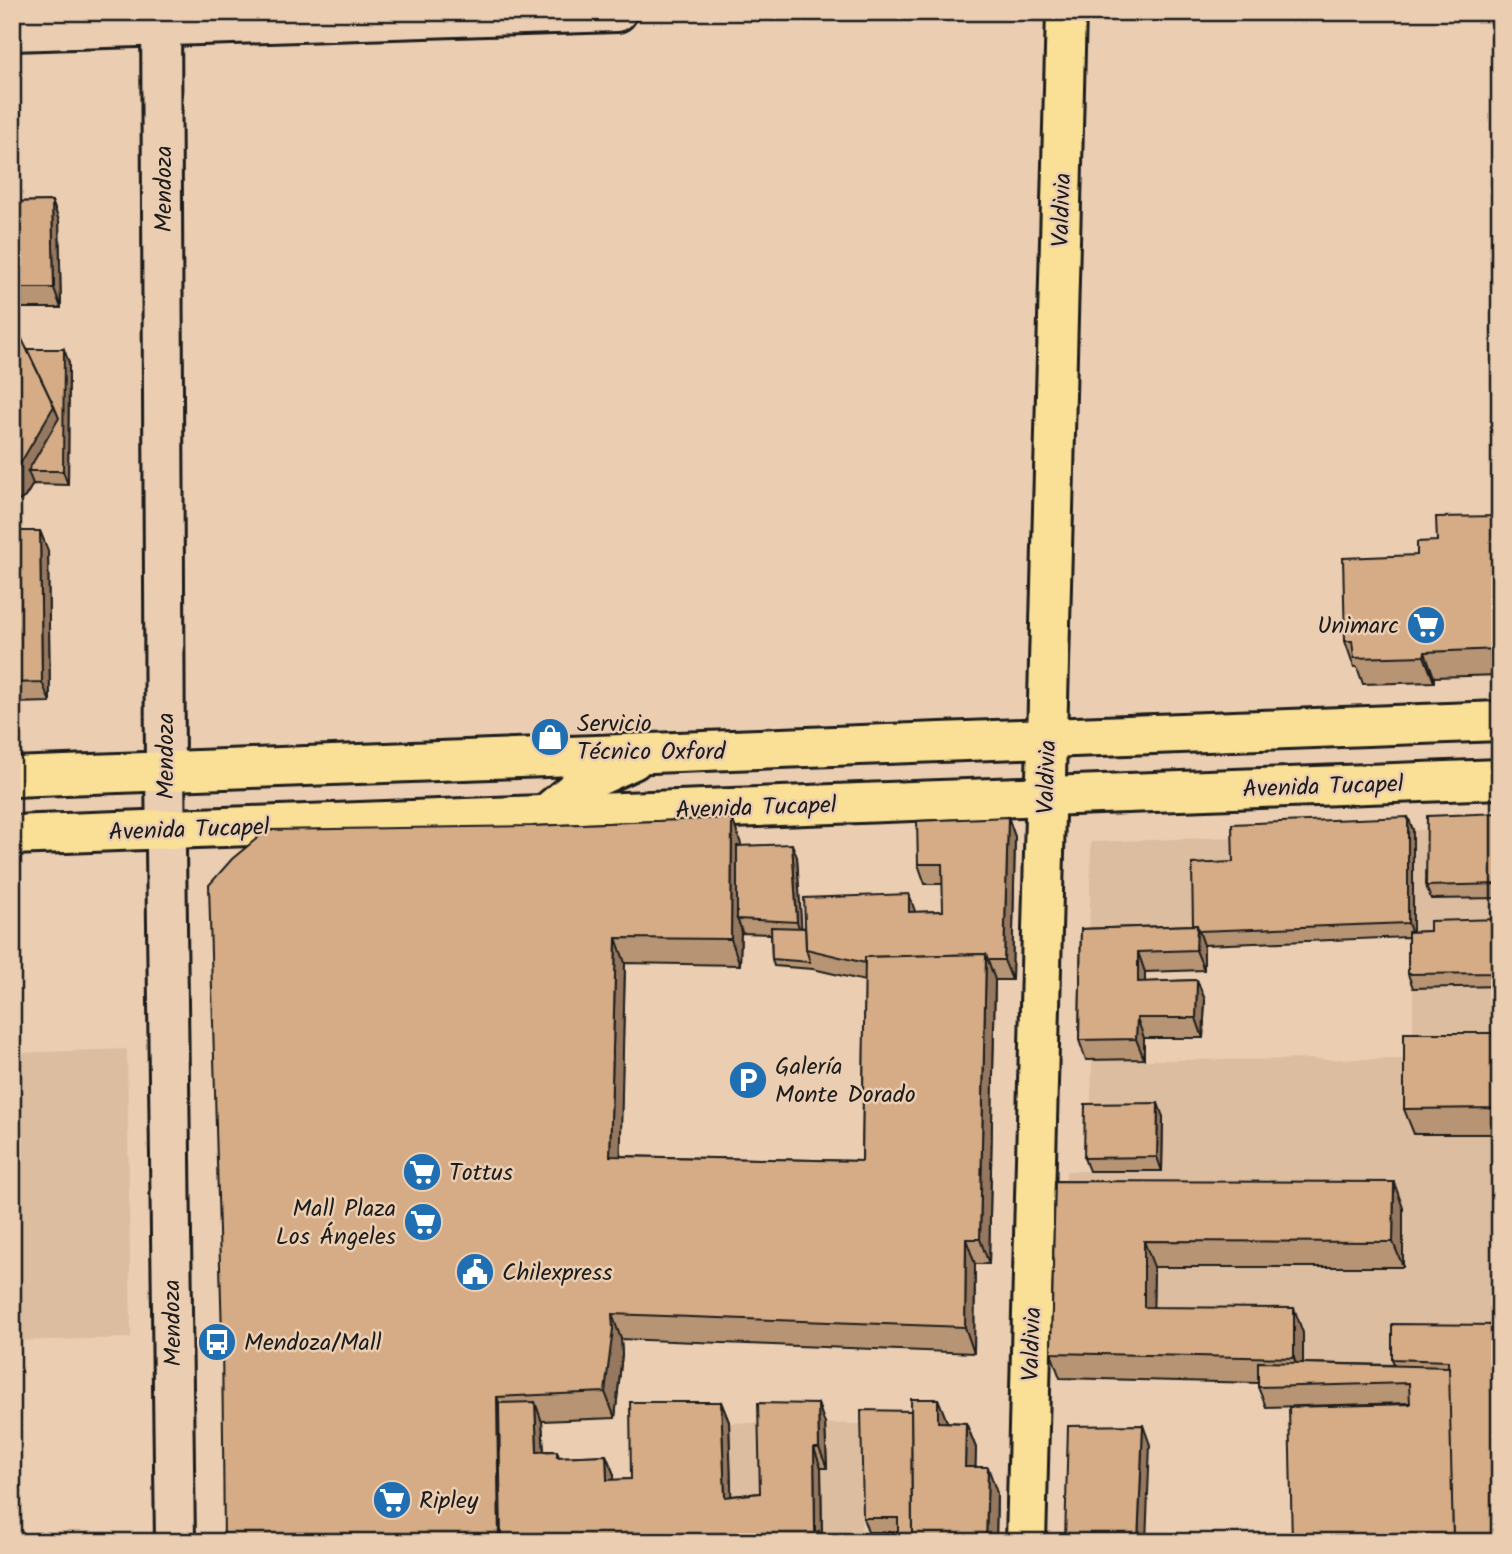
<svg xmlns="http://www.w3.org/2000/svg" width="1512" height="1554" font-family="Kalam,sans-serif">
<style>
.built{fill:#dcbda0}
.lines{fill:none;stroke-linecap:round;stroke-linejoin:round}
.minor-casing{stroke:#1c1c1c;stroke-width:44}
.secondary-casing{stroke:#1c1c1c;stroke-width:44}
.primary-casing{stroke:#1c1c1c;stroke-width:44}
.minor{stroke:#ebceb2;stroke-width:38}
.secondary{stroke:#ebceb2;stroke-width:38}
.primary{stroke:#fadf96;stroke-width:38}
.wall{fill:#b79473;stroke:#1c1c1c;stroke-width:2;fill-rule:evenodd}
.shaded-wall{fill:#95785e;stroke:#1c1c1c;stroke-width:2}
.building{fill:#d5ac86;stroke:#1c1c1c;stroke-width:2}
.labels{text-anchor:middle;stroke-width:5;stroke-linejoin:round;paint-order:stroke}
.street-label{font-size:24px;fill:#1c1c1c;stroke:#ebceb2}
.poi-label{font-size:24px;fill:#1c1c1c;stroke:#ebceb2;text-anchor:start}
</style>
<rect width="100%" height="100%" fill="#ebceb2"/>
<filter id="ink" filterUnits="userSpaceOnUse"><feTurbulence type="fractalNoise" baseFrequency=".0143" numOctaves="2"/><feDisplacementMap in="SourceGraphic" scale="14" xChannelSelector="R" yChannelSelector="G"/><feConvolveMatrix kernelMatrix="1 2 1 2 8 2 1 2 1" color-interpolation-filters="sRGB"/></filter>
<g filter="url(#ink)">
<!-- built -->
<g class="built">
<path d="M1500 827V1542L1457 1387 1060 1378 1066 1171H1089L1092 1060 1413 1059V937L1348 833Z"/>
<path d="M1293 835 1296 941 1089 949 1091 842Z"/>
<path d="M127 1049 131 1338 12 1341V1053Z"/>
<path d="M682 1422 860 1424 862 1542H686Z"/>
</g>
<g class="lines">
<!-- minor casing -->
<g class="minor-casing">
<path id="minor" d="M12 31 617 12"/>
</g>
<!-- secondary casing -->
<g class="secondary-casing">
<path id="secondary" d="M161 12 165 771 175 1542"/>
</g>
<!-- primary casing -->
<g class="primary-casing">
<g id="primary">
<path d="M12 777 1500 721"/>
<path d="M545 815 585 782 633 760"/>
<path d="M12 835 1500 779"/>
<path d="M1026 1542 1066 12"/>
</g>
</g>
<!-- minor -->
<use href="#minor" class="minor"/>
<!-- secondary -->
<use href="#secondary" class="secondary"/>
<!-- primary -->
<use href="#primary" class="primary"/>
</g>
<!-- wall -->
<g class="wall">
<path d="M52 201 59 221 61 308H12V202Z"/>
<path d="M12 328 27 349 69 363 68 485 33 484 25 497 12 505Z"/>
<path d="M1500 516V675L1434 677V682L1363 684 1357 667H1354L1345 641 1417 555 1437 541Z"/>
<path d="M12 531H40L48 551 50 702 12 703Z"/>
<path d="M1500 813V898L1431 899 1426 886Z"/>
<path d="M1008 817 1015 837 1012 980H995L989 1264H975L974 1353 621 1339 622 1354 615 1418 542 1421 544 1451H557L559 1457 606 1455 614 1475V1480L631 1479 721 1402 729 1422 731 1496 760 1493 818 1404 825 1424 827 1468H821L822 1539 224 1542 533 826 732 818 741 846 797 857 801 928 915 912 943 911V884H925L918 864ZM741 928 742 933 771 934 772 959 774 966 813 969 865 981 862 1161 620 1156 625 963 740 965Z"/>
<path d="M1408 817 1413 830V932L1430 931 1500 919V986L1413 988 1408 974V937L1204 945V970L1145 972V982L1197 980 1205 1000 1203 1038H1144V1059L1086 1060 1079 1040 1081 929 1193 925 1233 862Z"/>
<path d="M1500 1033V1134H1414L1404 1109Z"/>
<path d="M1163 1117 1162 1171H1089L1084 1158Z"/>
<path d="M1055 1181 1403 1208V1267H1154L1153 1307 1303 1333V1363L1394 1365 1392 1359 1500 1325 1410 1404 1409 1403 1266 1407 1258 1387V1383L1060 1378 1051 1353Z"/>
<path d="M938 1399 947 1422 966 1423 976 1448 975 1467 997 1493 996 1542H898V1532H868L863 1518 911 1411Z"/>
</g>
<!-- shaded-wall -->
<g class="shaded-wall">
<path d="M52 201 59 221 61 308 54 288Z"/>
<path d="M64 349 69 363 68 485 63 471H28L33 484 25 497 12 505V473Z"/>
<path d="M40 531 48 551 50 702 42 682Z"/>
<path d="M1425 652 1434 677V682L1424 656Z"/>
<path d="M1008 817 1015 837 1012 980 1004 960Z"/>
<path d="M1408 817 1413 830V937L1408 923Z"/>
<path d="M732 818 741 844V920L737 919 741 928 740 965 731 939Z"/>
<path d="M792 844 797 857 802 935 797 922Z"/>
<path d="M909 894 916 914 909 912Z"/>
<path d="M1197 925 1204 945V970L1196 950Z"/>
<path d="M616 938 625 963 620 1181 610 1156Z"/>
<path d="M1138 952 1145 972V1002L1138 982Z"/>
<path d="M986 954 995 980 989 1264 980 1239Z"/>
<path d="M1197 980 1205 1000 1203 1038 1196 1018Z"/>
<path d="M1137 1018 1144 1038V1059L1136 1039Z"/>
<path d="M1158 1103 1163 1117 1162 1171 1157 1157Z"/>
<path d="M1394 1182 1403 1208V1267L1393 1242Z"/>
<path d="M966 1239 975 1264 974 1353 965 1327Z"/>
<path d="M1144 1241 1154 1267 1153 1333 1144 1307Z"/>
<path d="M1294 1308 1303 1333V1384L1294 1358Z"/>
<path d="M612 1314 621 1339 622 1354 615 1418 605 1392Z"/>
<path d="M497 1397 507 1423 508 1542H499Z"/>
<path d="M938 1399 948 1424 938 1422Z"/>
<path d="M535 1402 542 1422 545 1472 537 1452Z"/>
<path d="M721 1402 729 1422 732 1517 725 1497Z"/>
<path d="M818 1404 825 1424 827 1468 819 1448Z"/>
<path d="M966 1423 976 1448 975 1493 965 1467Z"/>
<path d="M1143 1425 1150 1445 1146 1542H1138Z"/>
<path d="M814 1448 821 1468 822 1539 823 1542H819L815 1532Z"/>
<path d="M606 1455 614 1475V1500L607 1480Z"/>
<path d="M988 1467 997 1493 996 1542H986Z"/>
</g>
<!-- building -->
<g class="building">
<path d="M52 201 54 288H12V202Z"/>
<path d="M12 328 21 337 54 406 16 471 12 473Z"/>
<path d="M27 349H64L63 471H28L59 418 54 406Z"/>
<path d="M1500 516V649L1425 652 1424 656 1354 658 1352 641H1345L1343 558 1417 555V542L1437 541 1436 517Z"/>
<path d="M12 531H40L42 682 12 683Z"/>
<path d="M1500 813V884L1426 886 1427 816Z"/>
<path d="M1008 817 1004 960H988L986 954 865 957V963L806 949 804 898 909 894V912L943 911 942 864H918L917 821Z"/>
<path d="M1408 817V923L1199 931 1197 925H1193L1192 864 1233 862 1232 824Z"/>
<path d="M732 818 731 939 616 938 610 1156 862 1161 865 957 986 954 980 1239H966L965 1327 612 1314 613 1329 605 1392 497 1397 499 1542H224L222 1335 209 885 232 859 267 830 533 826Z"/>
<path d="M792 844 797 922 737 919V846Z"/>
<path d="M1500 919V973L1408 974V932L1430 931V921Z"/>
<path d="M1197 925 1196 950 1138 952V982L1197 980 1196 1018H1137L1136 1039 1079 1040 1081 929Z"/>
<path d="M771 927 805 928 806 949 810 962 772 959Z"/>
<path d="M1404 1033H1500V1108L1404 1109Z"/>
<path d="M1158 1103 1157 1157 1084 1158 1085 1104Z"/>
<path d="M1055 1181 1394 1182 1393 1242 1144 1241V1307L1294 1308V1358L1051 1353Z"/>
<path d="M1392 1324 1500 1325V1542H1453L1448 1361 1392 1359Z"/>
<path d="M1258 1362 1449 1367 1453 1542H1292L1289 1407 1410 1404 1409 1383 1258 1387Z"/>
<path d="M911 1399H938V1422L966 1423 965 1467H988L986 1542H912Z"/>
<path d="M535 1402 537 1452 557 1451V1457L606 1455 607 1480 631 1479 630 1402H721L725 1497 760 1493 758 1403 818 1404 819 1448H814L815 1532 819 1531 820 1542H501L499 1403Z"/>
<path d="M861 1410 911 1411 912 1542H898V1518H863Z"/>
<path d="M1143 1425 1138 1542H1065L1068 1426Z"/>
</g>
</g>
<!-- icons -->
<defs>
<g id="supermarket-disc" transform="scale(2.0125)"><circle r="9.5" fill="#1f6fb2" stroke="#ebceb2"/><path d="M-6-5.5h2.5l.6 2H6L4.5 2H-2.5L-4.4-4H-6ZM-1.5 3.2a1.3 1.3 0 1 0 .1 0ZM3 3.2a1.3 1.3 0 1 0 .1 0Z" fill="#fff"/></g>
<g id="shop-disc" transform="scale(2.0125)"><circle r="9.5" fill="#1f6fb2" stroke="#ebceb2"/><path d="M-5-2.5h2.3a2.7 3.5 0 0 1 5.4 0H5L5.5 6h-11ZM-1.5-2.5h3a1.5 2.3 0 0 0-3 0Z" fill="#fff"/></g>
<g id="parking-disc" transform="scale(2.0125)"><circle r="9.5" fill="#1f6fb2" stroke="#ebceb2"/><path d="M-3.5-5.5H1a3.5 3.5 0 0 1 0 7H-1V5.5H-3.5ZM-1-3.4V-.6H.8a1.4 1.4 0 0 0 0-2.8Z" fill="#fff"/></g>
<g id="civic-disc" transform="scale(2.0125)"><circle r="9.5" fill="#1f6fb2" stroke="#ebceb2"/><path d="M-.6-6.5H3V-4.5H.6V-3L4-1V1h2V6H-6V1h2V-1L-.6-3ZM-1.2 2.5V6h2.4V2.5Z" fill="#fff"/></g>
<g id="bus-disc" transform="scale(2.0125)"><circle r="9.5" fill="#1f6fb2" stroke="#ebceb2"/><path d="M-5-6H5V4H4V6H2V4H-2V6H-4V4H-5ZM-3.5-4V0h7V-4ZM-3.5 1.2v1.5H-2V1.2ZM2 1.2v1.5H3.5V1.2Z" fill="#fff"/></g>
</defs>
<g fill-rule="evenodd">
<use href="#supermarket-disc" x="1426" y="625"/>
<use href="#shop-disc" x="550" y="737"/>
<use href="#parking-disc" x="748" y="1080"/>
<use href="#supermarket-disc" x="422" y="1172"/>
<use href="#supermarket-disc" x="423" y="1222"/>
<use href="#civic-disc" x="475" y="1272"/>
<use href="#bus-disc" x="217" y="1342"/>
<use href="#supermarket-disc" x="392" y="1500"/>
</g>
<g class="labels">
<!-- street labels -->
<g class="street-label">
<text transform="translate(163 189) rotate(-90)" y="8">Mendoza</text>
<text transform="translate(1061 210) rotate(-88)" y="8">Valdivia</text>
<text transform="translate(165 756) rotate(-90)" y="8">Mendoza</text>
<text transform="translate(1046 777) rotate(-88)" y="8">Valdivia</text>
<text transform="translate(1323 786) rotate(-2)" y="8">Avenida Tucapel</text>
<text transform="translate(756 807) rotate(-2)" y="8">Avenida Tucapel</text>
<text transform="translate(189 829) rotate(-2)" y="8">Avenida Tucapel</text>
<text transform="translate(172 1323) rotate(-91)" y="8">Mendoza</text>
<text transform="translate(1031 1344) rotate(-88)" y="8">Valdivia</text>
</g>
<!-- poi labels -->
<g class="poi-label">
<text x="1399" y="633" text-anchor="end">Unimarc</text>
<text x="577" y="731">Servicio<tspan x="577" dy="28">Técnico Oxford</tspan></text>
<text x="775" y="1074">Galería<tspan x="775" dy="28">Monte Dorado</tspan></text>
<text x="449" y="1180">Tottus</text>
<text x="396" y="1216" text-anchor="end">Mall Plaza<tspan x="396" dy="28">Los Ángeles</tspan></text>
<text x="502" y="1280">Chilexpress</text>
<text x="244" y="1350">Mendoza/Mall</text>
<text x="419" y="1508">Ripley</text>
</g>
</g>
<!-- margin -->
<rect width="1512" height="1554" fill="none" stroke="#ebceb2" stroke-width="42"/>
<rect x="21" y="21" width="1470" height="1512" fill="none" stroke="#1c1c1c" stroke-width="2.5" filter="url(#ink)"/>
</svg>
